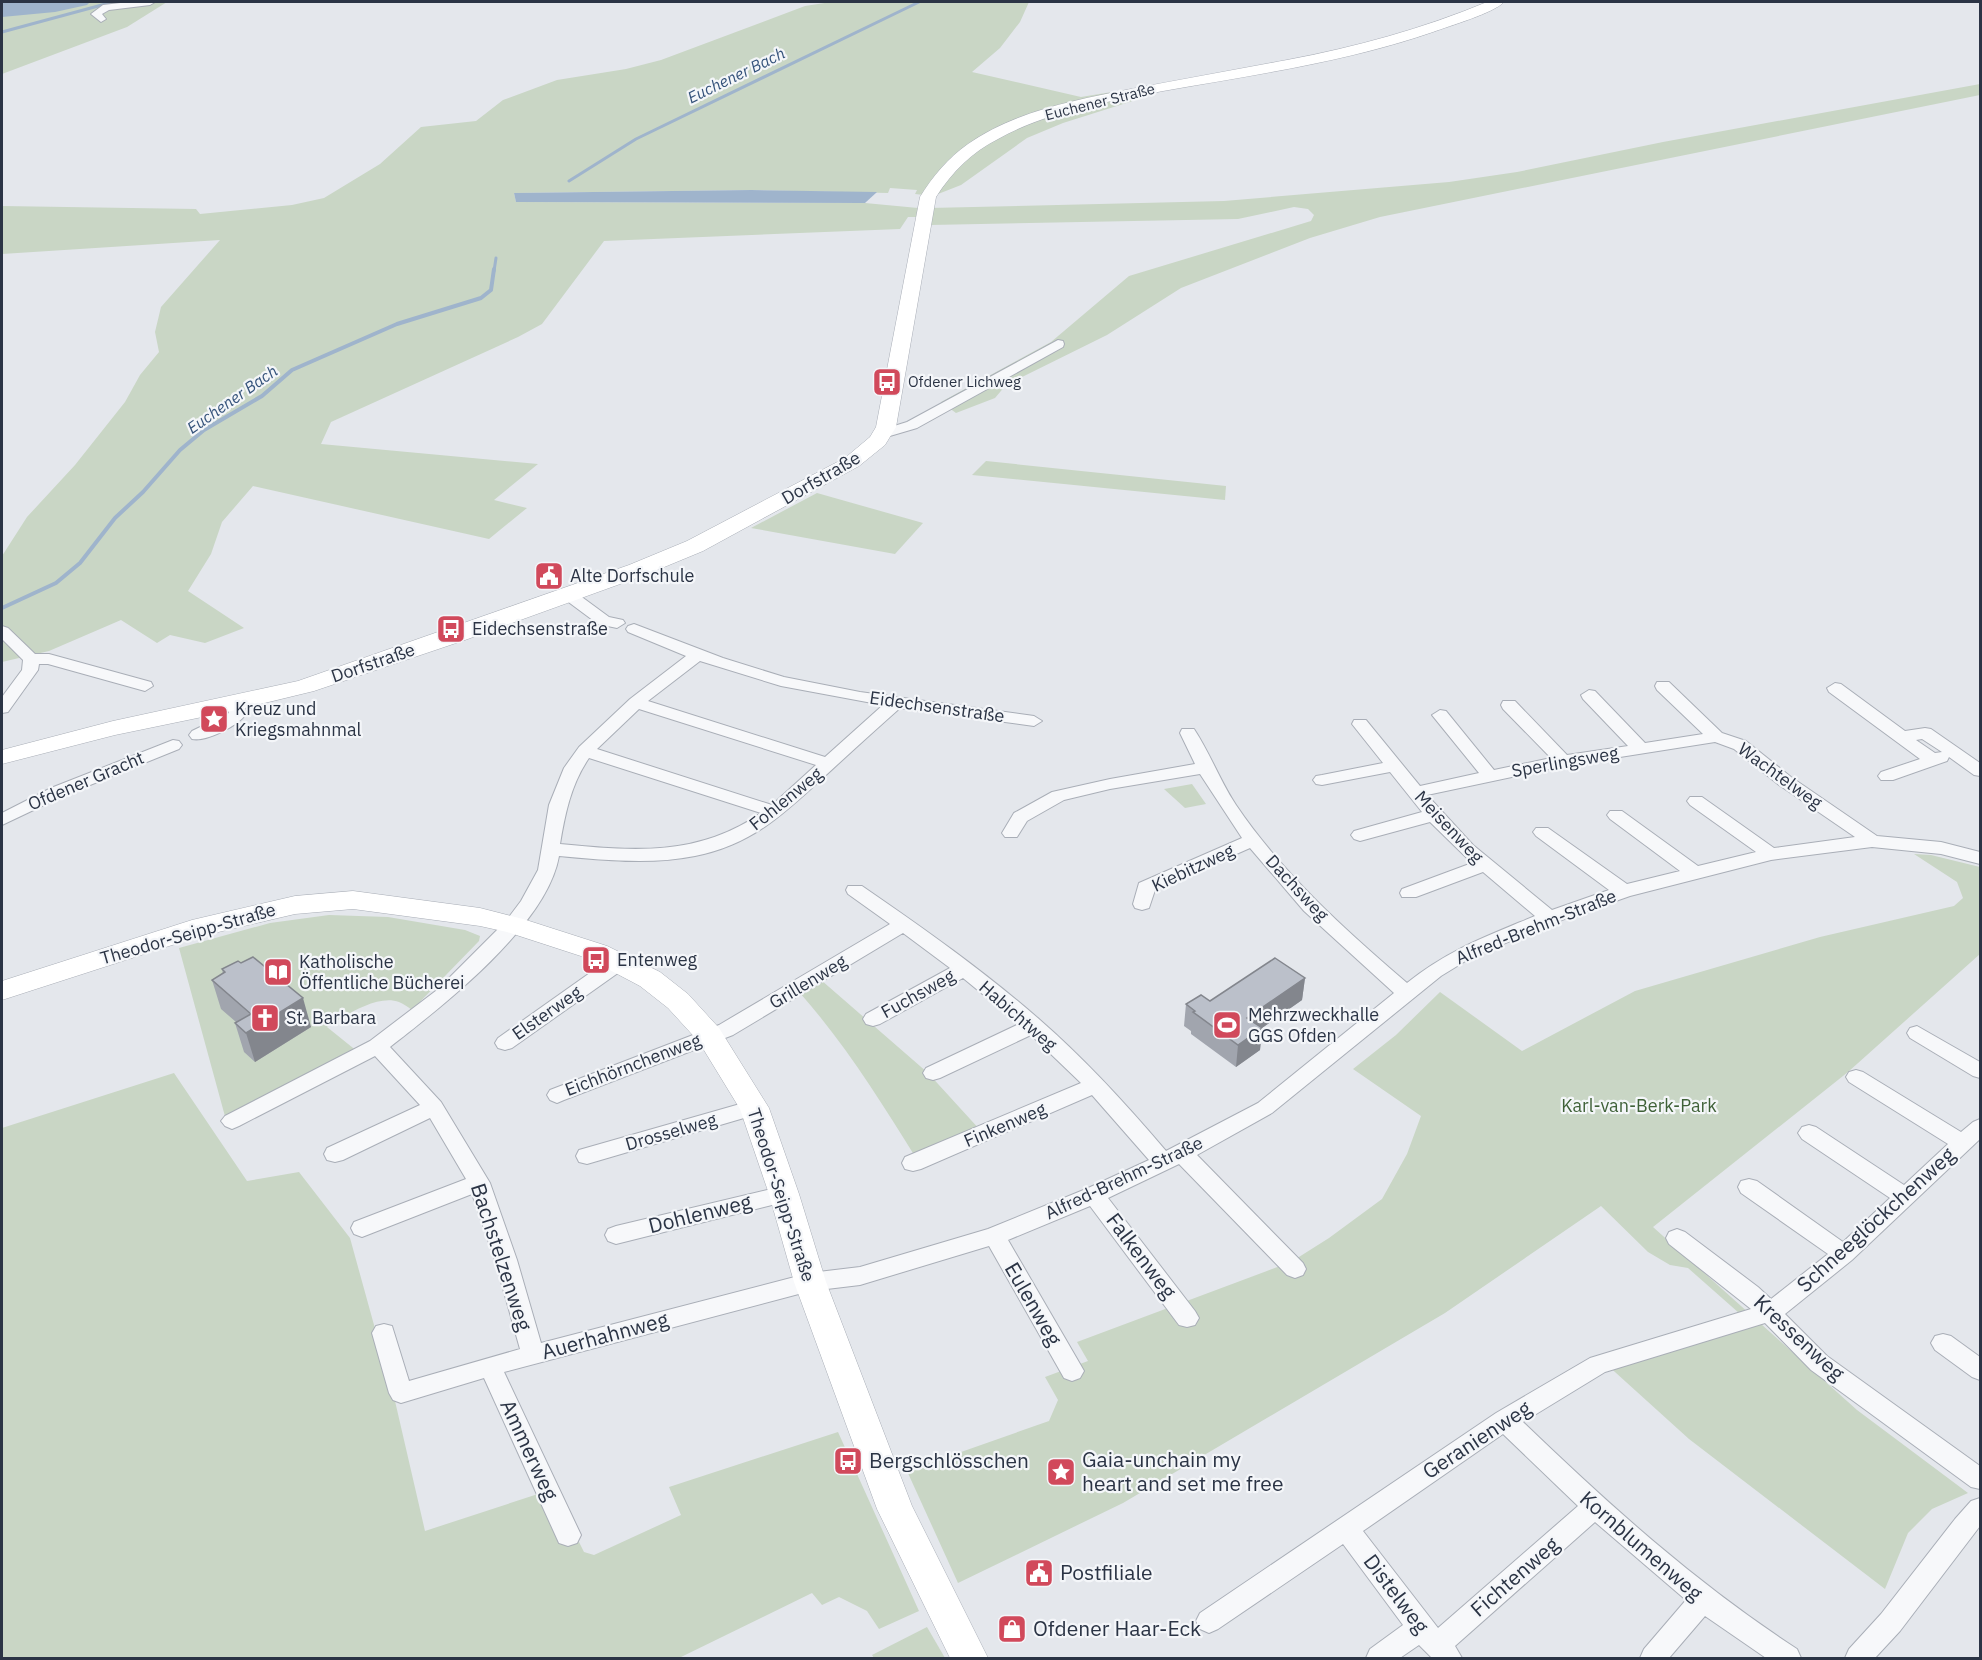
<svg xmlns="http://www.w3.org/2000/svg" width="1982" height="1660" font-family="'IBM Plex Sans',sans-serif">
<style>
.green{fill:#c9d6c5}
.water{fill:#9fb4cc}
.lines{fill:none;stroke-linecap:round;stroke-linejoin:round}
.stream-far1{stroke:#9fb4cc;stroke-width:3}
.stream{stroke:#9fb4cc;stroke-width:4}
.street-casing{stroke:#a9aeb7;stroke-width:2}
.secondary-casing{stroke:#a9aeb7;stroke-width:1}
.street{fill:#f7f8fa;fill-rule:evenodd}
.secondary{fill:#fff;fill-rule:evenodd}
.wall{fill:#a1a5ae}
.shaded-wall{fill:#83868d}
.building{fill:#bbc0ca;stroke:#83868d;stroke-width:1.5}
.labels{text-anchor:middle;stroke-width:4.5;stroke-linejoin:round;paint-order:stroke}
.far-street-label{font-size:15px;fill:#2b3445;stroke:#f4f6f9}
.far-poi-label{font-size:15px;fill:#2b3445;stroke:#f4f6f9;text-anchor:start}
.far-water-label{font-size:16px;font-style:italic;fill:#34527a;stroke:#f4f6f9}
.street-label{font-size:18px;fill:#2b3445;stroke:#f4f6f9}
.poi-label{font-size:18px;fill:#2b3445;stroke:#f4f6f9;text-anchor:start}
.park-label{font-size:18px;fill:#3f6138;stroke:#f4f6f9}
.near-street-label{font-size:21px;fill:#2b3445;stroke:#f4f6f9}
.near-poi-label{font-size:21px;fill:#2b3445;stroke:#f4f6f9;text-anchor:start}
</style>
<rect width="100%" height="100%" fill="#e4e7ec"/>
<!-- green -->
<g class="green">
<path d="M2 2H116L112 5 167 2 127 27 2 74Z"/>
<path d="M831 2H1029L1020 22 1000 48 972 72 1081 97 1124 90 1139 99 1063 123 1027 138 961 185 933 196 915 194 917 190 890 188 888 193 751 190 514 193 516 202 865 203 918 208 916 217H908L900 229 604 241 542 324 518 337 331 422 321 444 538 464 494 500 527 508 489 539 253 486 222 522 211 554 188 591 244 628 205 643 170 635 157 643 121 620 49 651 2 662V556L27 517 75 465 125 402 140 375 159 352 155 332 161 307 220 240 2 254V206L196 209 200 214 292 205 324 198 380 164 421 127 476 121 503 100 557 80 626 69 661 60 805 6Z"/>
<path d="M1980 84V95L1380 217 1310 238 1181 288 1107 335 1006 385 995 398 956 413 941 402 1051 342 1129 276 1311 221 1314 215 1308 209 1294 207 1238 219 930 225 929 208 1224 201 1449 182 1517 172 1663 142Z"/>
<path d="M986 461 1226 486 1225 500 972 475Z"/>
<path d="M817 493 923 523 895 554 751 528Z"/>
<path d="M1192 784 1206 804 1185 808 1164 789Z"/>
<path d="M1914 854 1931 855 1980 867V954L1848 1072 1653 1227 1857 1410 1968 1493 1932 1509 1908 1533 1885 1589 1689 1439 1605 1363 1748 1321 1688 1268 1670 1265 1648 1252 1601 1206 1445 1313 1123 1503 958 1583 907 1471 1049 1421 1058 1400 1045 1377 1088 1361 1077 1342 1291 1262 1329 1238 1382 1199 1407 1154 1421 1116 1353 1069 1396 1035 1440 992 1522 1051 1635 991 1820 937 1954 906 1963 898 1957 882Z"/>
<path d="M329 915 388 917 465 930 480 936 479 941 412 1010C408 1007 404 1004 399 1002 377 994 345 1016 327 1027L358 1052 226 1120 179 948 270 923Z"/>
<path d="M821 980 928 1073 981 1131 916 1158C880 1100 845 1044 800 993Z"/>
<path d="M174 1073 247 1181 299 1172 350 1238 395 1401 425 1531 541 1493 574 1532 584 1552 594 1555 681 1515 669 1487 838 1432 919 1611 879 1629 867 1611 839 1597 822 1605 812 1593 679 1658H2V1128Z"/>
<path d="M927 1627 945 1658H874L872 1655Z"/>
</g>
<!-- water -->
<g class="water">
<path d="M2 2H90L87 5 55 12 2 17Z"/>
<path d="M751 190 877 192 865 203 516 202 514 193Z"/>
</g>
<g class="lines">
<!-- stream-far1 -->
<g class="stream-far1">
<path d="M2 32 113 2"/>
<path d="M569 181 636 139 919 2"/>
<path d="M494 271 496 258"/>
</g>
<!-- stream -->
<path class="stream" d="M2 608 56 583 80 563 115 518 143 492 180 450 204 430 262 396 292 370 397 324 481 298 491 290 494 269"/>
<!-- street casing -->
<g class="street-casing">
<g id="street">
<path d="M129 2H155L150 5 109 10 102 14 106 19 101 22 91 14 103 5Z"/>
<path d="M1058 340 1063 341 1064 344 1063 347 917 428 883 438 876 434 878 431 907 422Z"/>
<path d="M569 590 575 592 609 617 623 620 625 623 617 628 598 624 563 598 561 595 563 592Z"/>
<path d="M634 624 723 658 784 677 860 692 1034 716 1042 721 1034 726 900 708C875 730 850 753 826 775 785 813 752 845 695 856 651 865 604 860 559 856 547 925 444 1005 390 1047L441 1102 490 1183 517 1260 541 1343 810 1273 860 1267 988 1229 1086 1189 1149 1160 1092 1095 921 1169 913 1171 905 1169 902 1163 905 1157 1081 1083 1031 1035 940 1078 933 1080 926 1078 923 1073 926 1068 1019 1024 963 978 880 1024 873 1026 866 1024 863 1019 866 1014 950 968 903 933 733 1035 564 1100 557 1103 550 1100 547 1095 550 1090 719 1025 890 924 848 894 846 890 848 886H862C923 928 984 971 1040 1020 1086 1060 1127 1105 1166 1151L1258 1103 1394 993 1304 911 1250 848 1155 890 1149 908 1142 910 1135 908 1133 904 1139 883 1242 838 1200 774 1110 789 1064 800 1027 821 1017 837H1005L1002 833 1014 813 1052 792 1110 779 1195 764 1180 733 1182 729H1194C1210 753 1220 781 1236 805 1282 873 1345 930 1407 983 1448 950 1487 936 1535 916L1483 872 1416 897H1402L1400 893 1402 889 1472 863 1430 822 1360 841 1354 839 1351 835 1354 831 1422 812 1390 772 1322 785 1316 784 1313 780 1316 776 1322 775 1383 763 1352 724 1354 720H1366L1420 786 1479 773 1432 715 1440 710 1446 711 1494 770 1551 758 1503 709 1501 705 1503 701H1515L1567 755 1628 746 1583 699 1581 695 1589 690 1595 691 1645 743 1703 734 1657 690 1655 686 1657 682H1669L1722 733 1746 741 1791 777 1877 836 1941 842 1980 852V864L1941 854 1872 847 1771 860 1630 896 1556 922 1472 957 1441 976 1272 1113 1197 1155 1303 1263 1306 1269 1303 1275 1295 1278 1287 1275 1179 1164 1108 1198 1195 1311 1199 1318 1195 1325 1187 1327 1179 1325 1090 1206 1008 1240 1080 1364 1084 1371 1080 1378 1072 1381 1064 1378 989 1246 860 1285 810 1291 504 1372 581 1535 577 1543 568 1546 559 1543 484 1378 401 1403 393 1400 389 1393 372 1333 376 1326 384 1324 392 1326 409 1381 520 1349 495 1260 472 1194 362 1237 354 1234 351 1228 354 1222 466 1179 430 1118 343 1160 335 1162 327 1160 324 1154 327 1148 420 1105 375 1056 239 1126 232 1129 225 1126 221 1121 225 1116 370 1041 437 990 506 921 521 901 538 870 549 805 564 768 579 747 630 699 686 656 628 632 626 629 628 626ZM700 661 781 686 883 705 825 757 648 701ZM639 709 816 765 772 805 597 749ZM1715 742 1734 749 1779 785 1855 837 1774 848 1702 797H1690L1687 801 1690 805 1756 852 1698 866 1622 811H1610L1607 815 1610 819 1680 871 1627 884 1548 828H1536L1533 832 1536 836 1609 890 1552 910 1473 845 1427 795 1563 766ZM589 758 761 813C698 857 633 851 560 844 565 814 571 784 589 758Z"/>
<path d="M2 626 8 628 35 654H49L151 682 153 686 145 691 48 664H39L38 670 8 712 2 713V697L22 670 23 660 2 639Z"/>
<path d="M1835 683 1841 684 1905 731 1925 728 1931 729 1980 763V776L1974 775 1949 757 1947 761 1893 780H1881L1878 776 1881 772 1920 759 1829 692 1827 688ZM1922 739 1942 752 1935 753 1916 740Z"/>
<path d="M236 698 244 703 246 714C238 726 206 742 192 739L189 735 192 731 229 713 228 703Z"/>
<path d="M173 740 179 741 182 745 179 749 63 796 2 825V813L51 788Z"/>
<path d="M618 956 625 958 628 963 625 968 512 1048 505 1050 498 1048 495 1043 498 1038 611 958Z"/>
<path d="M1917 1026 1980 1062V1078L1973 1076 1910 1038 1907 1033 1910 1028Z"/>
<path d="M1856 1070 1863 1072 1961 1132 1973 1122 1980 1119V1139L1852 1260 1785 1314 1827 1356 1980 1466V1489L1971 1487 1811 1370 1765 1323 1605 1372 1523 1422C1609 1505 1697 1584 1797 1649L1801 1658H1766L1705 1616 1669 1658H1640L1644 1649 1686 1600 1595 1522 1455 1646 1462 1658H1432L1419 1645 1400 1658H1366L1370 1649 1403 1625 1343 1544 1218 1629 1209 1633 1200 1629 1196 1621 1200 1613 1496 1413 1590 1358 1751 1309 1669 1244 1666 1238 1669 1232 1677 1229 1685 1232 1758 1287 1771 1299 1828 1254 1741 1193 1738 1187 1741 1181 1749 1179 1757 1181 1843 1242 1890 1198 1802 1139 1798 1133 1802 1127 1809 1125 1816 1127 1904 1185 1948 1144 1849 1082 1846 1077 1849 1072ZM1503 1434 1578 1506 1438 1628 1363 1531Z"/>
<path d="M754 1100 761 1103 764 1108 761 1113 587 1164 579 1162 576 1156 579 1150Z"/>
<path d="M784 1186 792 1188 795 1194 792 1200 616 1244 608 1241 605 1235 608 1229 616 1226Z"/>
<path d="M1943 1334 1951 1336 1980 1357V1380L1972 1377 1935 1350 1931 1343 1935 1336Z"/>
<path d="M1980 1498V1526L1900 1631 1875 1658H1845L1849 1649 1881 1614 1955 1519 1971 1501Z"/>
</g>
</g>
<!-- secondary casing -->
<g class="secondary-casing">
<g id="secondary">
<path d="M1487 2H1504C1494 13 1449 26 1433 32 1346 62 1253 75 1163 91 1107 102 1048 111 998 139 972 152 952 172 936 197L896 427 885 445 859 466 703 551 645 575 465 640 314 691 236 710 115 735 2 764V750L113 721 298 681 629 565 687 541 845 458 870 437 876 427 920 197C933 176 948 158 968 144 1015 111 1076 100 1131 89 1183 79 1235 70 1287 60 1356 47 1422 29 1487 2Z"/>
<path d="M353 891 480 908 523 919 607 946 660 972 688 994 719 1028 769 1108 799 1194 826 1282 912 1506 988 1658H950L877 1509 794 1282 769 1194 740 1109 699 1042 668 1008 640 986 587 958 507 932 480 926 353 909 295 914 197 937 2 1000V981L192 920 295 896Z"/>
</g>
</g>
<!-- street -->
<use href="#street" class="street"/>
<!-- secondary -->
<use href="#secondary" class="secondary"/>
</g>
<!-- wall -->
<g class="wall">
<path d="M222 969 311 1027 255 1062 244 1052 235 1023 236 1022 221 1009 212 980 223 974Z"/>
<path d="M1305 978 1302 1000 1262 1028 1260 1050 1236 1067 1191 1034V1031L1184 1026 1186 1004 1210 1001Z"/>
</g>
<!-- shaded-wall -->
<g class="shaded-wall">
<path d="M1305 978 1302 1000 1245 1040 1247 1018Z"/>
<path d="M303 998 311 1027 255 1062 246 1033Z"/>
<path d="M1262 1028 1260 1050 1236 1067 1238 1045Z"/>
</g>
<!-- building -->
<g class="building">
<path d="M253 957 303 998 246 1033 235 1023 251 1014 212 980 225 972 222 969 238 961 241 963Z"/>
<path d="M1275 958 1305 978 1247 1018 1262 1028 1238 1045 1193 1012 1195 1011 1186 1004 1201 995 1210 1001Z"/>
</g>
<!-- icons -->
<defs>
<g id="bus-square" transform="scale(1.5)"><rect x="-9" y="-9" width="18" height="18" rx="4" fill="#d1495b" stroke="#f4f6f9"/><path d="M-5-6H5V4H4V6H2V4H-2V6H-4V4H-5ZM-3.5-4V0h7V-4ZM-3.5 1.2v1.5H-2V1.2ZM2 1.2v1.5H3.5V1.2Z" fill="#fff"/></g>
<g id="civic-square" transform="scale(1.5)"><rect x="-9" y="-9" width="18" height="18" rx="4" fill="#d1495b" stroke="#f4f6f9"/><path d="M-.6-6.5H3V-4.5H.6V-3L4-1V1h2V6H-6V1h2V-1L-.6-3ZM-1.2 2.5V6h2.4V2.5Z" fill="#fff"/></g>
<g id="sight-square" transform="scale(1.5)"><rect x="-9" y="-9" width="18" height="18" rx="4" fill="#d1495b" stroke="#f4f6f9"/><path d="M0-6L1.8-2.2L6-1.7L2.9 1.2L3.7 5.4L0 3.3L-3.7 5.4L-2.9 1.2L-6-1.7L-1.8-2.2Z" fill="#fff"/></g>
<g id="library-square" transform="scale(1.5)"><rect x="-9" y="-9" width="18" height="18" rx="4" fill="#d1495b" stroke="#f4f6f9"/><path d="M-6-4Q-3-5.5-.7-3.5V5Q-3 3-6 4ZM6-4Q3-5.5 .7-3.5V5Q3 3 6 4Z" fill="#fff"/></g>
<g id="church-square" transform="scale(1.5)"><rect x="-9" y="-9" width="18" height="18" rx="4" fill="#d1495b" stroke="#f4f6f9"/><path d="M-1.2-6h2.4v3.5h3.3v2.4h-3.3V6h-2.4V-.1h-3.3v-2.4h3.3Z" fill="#fff"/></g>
<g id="stadium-square" transform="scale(1.5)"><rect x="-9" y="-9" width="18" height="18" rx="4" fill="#d1495b" stroke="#f4f6f9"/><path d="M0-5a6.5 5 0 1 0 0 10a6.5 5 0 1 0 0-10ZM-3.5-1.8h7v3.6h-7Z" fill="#fff"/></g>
<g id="shop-square" transform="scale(1.5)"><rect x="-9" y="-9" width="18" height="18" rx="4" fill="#d1495b" stroke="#f4f6f9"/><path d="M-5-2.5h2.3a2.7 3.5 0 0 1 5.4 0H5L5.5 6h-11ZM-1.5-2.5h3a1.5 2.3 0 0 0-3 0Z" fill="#fff"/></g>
</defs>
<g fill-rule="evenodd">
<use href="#bus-square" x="887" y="382"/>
<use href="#civic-square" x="549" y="576"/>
<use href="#bus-square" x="451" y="629"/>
<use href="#sight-square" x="214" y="719"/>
<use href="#bus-square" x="596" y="960"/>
<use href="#library-square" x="278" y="972"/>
<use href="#church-square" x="265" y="1018"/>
<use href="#stadium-square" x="1227" y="1025"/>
<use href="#bus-square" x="848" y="1461"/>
<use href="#sight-square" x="1061" y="1472"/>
<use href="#civic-square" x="1039" y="1573"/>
<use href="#shop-square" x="1012" y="1629"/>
</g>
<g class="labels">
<!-- far-street labels -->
<g class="far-street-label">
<text transform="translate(1100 102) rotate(-14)" y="5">Euchener Straße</text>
</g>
<!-- far-poi labels -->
<g class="far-poi-label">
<text x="908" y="387">Ofdener Lichweg</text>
</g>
<!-- far-water labels -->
<g class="far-water-label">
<text transform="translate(736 75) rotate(-26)" y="6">Euchener Bach</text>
<text transform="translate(232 399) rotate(-35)" y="6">Euchener Bach</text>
</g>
<!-- street labels -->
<g class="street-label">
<text transform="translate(821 478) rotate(-30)" y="6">Dorfstraße</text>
<text transform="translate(373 663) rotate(-19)" y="6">Dorfstraße</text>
<text transform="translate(937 707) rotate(8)" y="6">Eidechsenstraße</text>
<text transform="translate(1565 762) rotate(-10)" y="6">Sperlingsweg</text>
<text transform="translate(1780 776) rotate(36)" y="6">Wachtelweg</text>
<text transform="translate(86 781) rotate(-23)" y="6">Ofdener Gracht</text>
<text transform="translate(786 799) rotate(-39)" y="6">Fohlenweg</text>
<text transform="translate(1449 827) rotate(47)" y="6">Meisenweg</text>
<text transform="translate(1193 868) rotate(-25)" y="6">Kiebitzweg</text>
<text transform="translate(1297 888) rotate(47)" y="6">Dachsweg</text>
<text transform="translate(1536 927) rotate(-22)" y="6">Alfred-Brehm-Straße</text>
<text transform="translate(188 934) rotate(-16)" y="6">Theodor-Seipp-Straße</text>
<text transform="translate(808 982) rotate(-31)" y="6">Grillenweg</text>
<text transform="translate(918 994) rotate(-29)" y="6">Fuchsweg</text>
<text transform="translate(547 1013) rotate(-35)" y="6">Elsterweg</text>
<text transform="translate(1018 1016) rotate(41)" y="6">Habichtweg</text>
<text transform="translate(633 1065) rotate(-21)" y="6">Eichhörnchenweg</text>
<text transform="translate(1005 1125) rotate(-23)" y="6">Finkenweg</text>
<text transform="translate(671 1132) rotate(-16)" y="6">Drosselweg</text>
<text transform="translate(1124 1178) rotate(-25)" y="6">Alfred-Brehm-Straße</text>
<text transform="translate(781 1195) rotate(72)" y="6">Theodor-Seipp-Straße</text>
</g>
<!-- poi labels -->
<g class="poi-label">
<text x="570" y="582">Alte Dorfschule</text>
<text x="472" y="635">Eidechsenstraße</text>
<text x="235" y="715">Kreuz und<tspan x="235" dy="21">Kriegsmahnmal</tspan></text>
<text x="617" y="966">Entenweg</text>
<text x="299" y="968">Katholische<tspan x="299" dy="21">Öffentliche Bücherei</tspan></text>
<text x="1248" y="1021">Mehrzweckhalle<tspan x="1248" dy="21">GGS Ofden</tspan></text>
<text x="286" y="1024">St. Barbara</text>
</g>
<!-- park labels -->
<g class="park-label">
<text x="1639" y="1112">Karl-van-Berk-Park</text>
</g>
<!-- near-street labels -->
<g class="near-street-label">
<text transform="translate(700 1214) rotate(-14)" y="7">Dohlenweg</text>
<text transform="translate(1876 1220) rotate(-42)" y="7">Schneeglöckchenweg</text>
<text transform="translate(1141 1256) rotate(53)" y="7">Falkenweg</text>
<text transform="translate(501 1257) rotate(72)" y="7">Bachstelzenweg</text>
<text transform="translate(1033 1304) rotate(60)" y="7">Eulenweg</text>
<text transform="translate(605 1336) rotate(-15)" y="7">Auerhahnweg</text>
<text transform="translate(1799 1338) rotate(43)" y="7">Kressenweg</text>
<text transform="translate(1477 1440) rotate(-33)" y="7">Geranienweg</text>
<text transform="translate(529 1450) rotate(65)" y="7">Ammerweg</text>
<text transform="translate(1641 1546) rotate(41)" y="7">Kornblumenweg</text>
<text transform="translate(1515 1577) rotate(-41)" y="7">Fichtenweg</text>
<text transform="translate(1396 1594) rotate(53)" y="7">Distelweg</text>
</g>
<!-- near-poi labels -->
<g class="near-poi-label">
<text x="1082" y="1467">Gaia-unchain my<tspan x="1082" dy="24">heart and set me free</tspan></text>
<text x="869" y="1468">Bergschlösschen</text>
<text x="1060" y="1580">Postfiliale</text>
<text x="1033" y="1636">Ofdener Haar-Eck</text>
</g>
</g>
<!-- border -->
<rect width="1982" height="1660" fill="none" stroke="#2b3445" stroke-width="6"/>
</svg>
